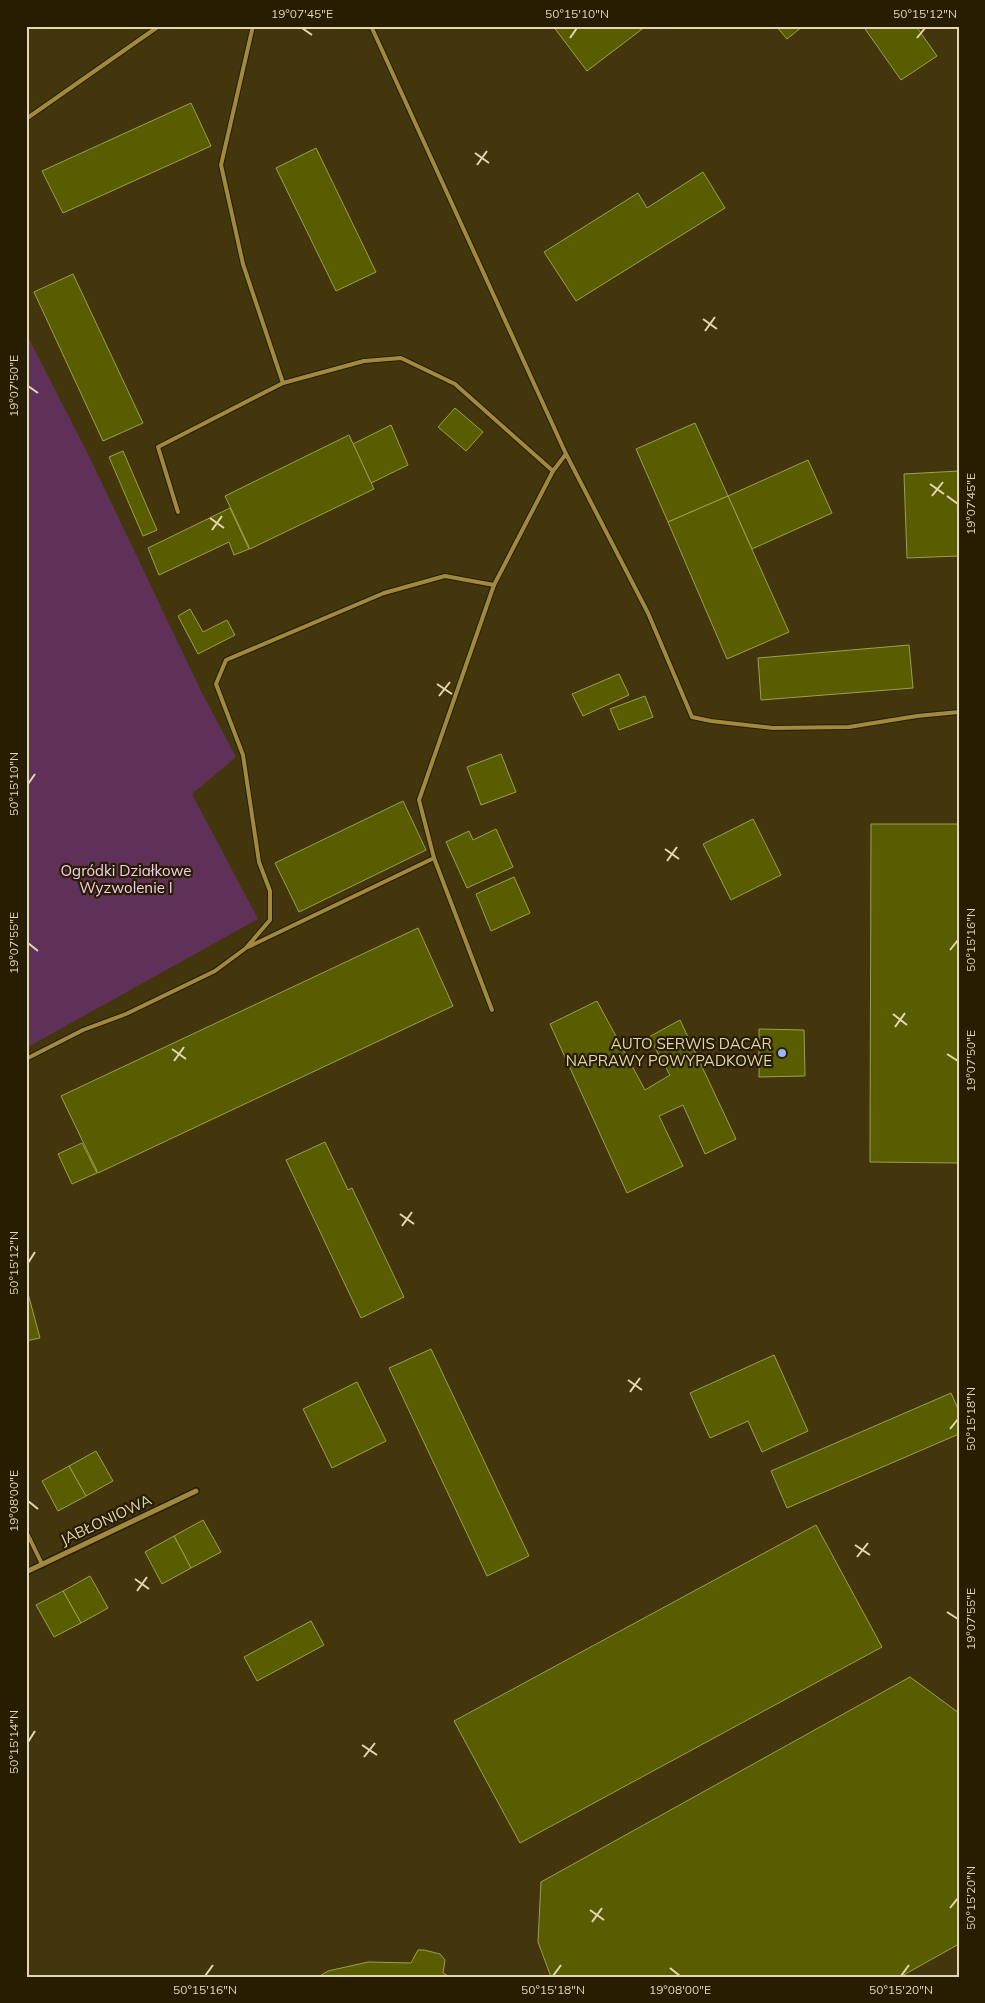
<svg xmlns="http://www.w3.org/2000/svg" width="985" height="2003" font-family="Mulish,sans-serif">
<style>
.green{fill:#5f3159}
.building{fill:#5a5c00;stroke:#9b9f53}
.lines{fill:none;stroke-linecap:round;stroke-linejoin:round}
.lane-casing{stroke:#261e06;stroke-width:6}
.street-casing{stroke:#261e06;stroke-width:8}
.lane{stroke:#a1893d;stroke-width:4}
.street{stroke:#a1893d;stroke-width:5}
.ticks{fill:none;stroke:#e4d7b3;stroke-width:2}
.poi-dot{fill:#9eb3fd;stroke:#271d00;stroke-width:2}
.labels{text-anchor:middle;stroke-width:4.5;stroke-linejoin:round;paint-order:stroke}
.park-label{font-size:15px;fill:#f5cdef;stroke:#271d00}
.poi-label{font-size:15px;fill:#e4d7b3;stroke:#271d00;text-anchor:end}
.street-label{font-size:15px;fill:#e4d7b3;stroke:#271d00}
.neatline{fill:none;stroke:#e4d7b3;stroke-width:2}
.ticks-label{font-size:12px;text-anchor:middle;fill:#e4d7b3}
</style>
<rect width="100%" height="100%" fill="#43360d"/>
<!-- green -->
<path class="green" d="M26 333 89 456 201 691 236 757 192 794 258 919 26 1048Z"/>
<!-- building -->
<g class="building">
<path d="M553 26H646L587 71Z"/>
<path d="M776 26H803L787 39Z"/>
<path d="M863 26H916L937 56 901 80Z"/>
<path d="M191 103 211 146 63 213 42 171Z"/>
<path d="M316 148 376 272 336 291 276 168Z"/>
<path d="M703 172 725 208 576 301 544 252 638 193 647 208Z"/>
<path d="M73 274 143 423 103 441 34 292Z"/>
<path d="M455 408 483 432 466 451 438 427Z"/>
<path d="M695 423 728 496 668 522 636 449Z"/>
<path d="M391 425 408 465 371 483 353 444Z"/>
<path d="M349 435 374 489 250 549 225 496Z"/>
<path d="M123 451 157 530 143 536 109 457Z"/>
<path d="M808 460 832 513 752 549 728 496Z"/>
<path d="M959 471V556L907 558 904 474Z"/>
<path d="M728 496 789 632 727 659 668 522Z"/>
<path d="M230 508 249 549 234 555 229 542 159 575 148 548Z"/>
<path d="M190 609 203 632 227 620 235 635 198 654 178 616Z"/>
<path d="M909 645 913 688 761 700 758 658Z"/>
<path d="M619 674 629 695 583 716 572 694Z"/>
<path d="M645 696 653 717 619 730 610 709Z"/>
<path d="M501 754 516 792 481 805 467 767Z"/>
<path d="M403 801 426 850 299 912 275 863Z"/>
<path d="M753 819 781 875 731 900 703 844Z"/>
<path d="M871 824H959V1163L870 1162Z"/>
<path d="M496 829 513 867 467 888 446 842 469 831 473 840Z"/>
<path d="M514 877 530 913 491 931 476 894Z"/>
<path d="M418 928 453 1006 98 1173 61 1096Z"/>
<path d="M597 1001 645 1090 670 1075 649 1037 680 1020 736 1139 705 1154 683 1105 659 1116 683 1166 627 1193 550 1024Z"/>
<path d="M759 1029 804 1030 805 1076 759 1077Z"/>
<path d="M325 1142 348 1190 352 1188 404 1297 361 1318 286 1160Z"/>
<path d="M82 1143 97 1173 72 1184 58 1154Z"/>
<path d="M26 1286 40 1338 26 1341Z"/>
<path d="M431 1349 529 1556 487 1576 389 1368Z"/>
<path d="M774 1355 808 1431 762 1452 748 1421 710 1438 690 1393Z"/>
<path d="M357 1382 386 1441 332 1468 303 1409Z"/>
<path d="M951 1393 959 1411V1434L787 1508 771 1471Z"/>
<path d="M96 1451 113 1481 86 1496 69 1466Z"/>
<path d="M69 1466 86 1496 58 1511 42 1481Z"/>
<path d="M203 1520 221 1552 191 1568 174 1536Z"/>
<path d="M816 1525 882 1647 520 1843 454 1721Z"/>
<path d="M174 1536 191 1568 162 1584 145 1552Z"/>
<path d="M90 1576 108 1608 81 1623 63 1591Z"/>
<path d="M63 1591 81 1623 54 1637 36 1605Z"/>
<path d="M311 1621 324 1645 257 1681 244 1657Z"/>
<path d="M910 1677 959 1713V1944L900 1977H551L538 1942 541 1882Z"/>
<path d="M418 1950H424L440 1954 445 1960 443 1973 450 1977H318L328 1971 368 1962 411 1963Z"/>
</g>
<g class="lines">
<!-- lane casing -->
<g class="lane-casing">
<g id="lane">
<path d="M253 26 221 165 243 264 283 383 364 361 401 358 455 384 553 471"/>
<path d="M371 26 566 454 648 613 692 717 711 721 773 728 849 727 917 716 959 712"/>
<path d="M26 119 159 26"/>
<path d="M178 512 158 447 283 383"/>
<path d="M248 947 434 858"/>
<path d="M492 1010 434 858 419 800 494 585 553 471 566 454"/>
<path d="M26 1059 83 1030 126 1014 215 971 246 948 270 920V891L259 862 243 755 216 684 226 660 384 593 445 576 494 585"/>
<path d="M26 1531 42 1564"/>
</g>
</g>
<!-- street casing -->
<g class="street-casing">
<path id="street" d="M26 1572 196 1491"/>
</g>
<!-- lane -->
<use href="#lane" class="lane"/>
<!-- street -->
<use href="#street" class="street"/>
</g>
<!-- ticks -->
<path class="ticks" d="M302 28 312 35M570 38 577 28M917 38 925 28M475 153 489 163M477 165 487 151M703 319 717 329M705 331 715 317M28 386 38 393M930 484 944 494M932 496 943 482M947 496 958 504M210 518 224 528M212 530 222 516M437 684 452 694M439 696 450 682M28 784 35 774M665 849 679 859M667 861 677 847M28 943 38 951M950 950 958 940M893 1014 907 1025M895 1027 905 1013M172 1049 186 1059M947 1054 958 1061M174 1061 184 1047M400 1214 414 1224M402 1226 412 1212M28 1263 35 1252M628 1380 642 1390M630 1392 640 1378M950 1429 958 1419M28 1501 38 1509M855 1545 870 1555M857 1557 868 1543M135 1579 149 1589M137 1591 147 1577M947 1612 958 1619M28 1742 35 1731M362 1745 377 1755M364 1757 375 1743M950 1908 958 1898M590 1910 604 1920M592 1922 602 1908M670 1968 680 1976M205 1976 213 1965M553 1976 561 1965M901 1976 909 1965"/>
<!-- markers -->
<circle class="poi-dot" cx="782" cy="1053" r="5"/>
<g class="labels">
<!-- park labels -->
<g class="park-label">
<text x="126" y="876">Ogródki Działkowe<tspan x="126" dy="17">Wyzwolenie I</tspan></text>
</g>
<!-- poi labels -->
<g class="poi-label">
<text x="772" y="1049">AUTO SERWIS DACAR<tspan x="772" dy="17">NAPRAWY POWYPADKOWE</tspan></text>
</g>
<!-- street labels -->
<g class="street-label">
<text transform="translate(106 1520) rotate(-25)" y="5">JABŁONIOWA</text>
</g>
</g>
<!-- border -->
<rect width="985" height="2003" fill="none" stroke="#271d00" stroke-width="55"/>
<rect x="28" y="28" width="930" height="1948" class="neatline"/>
<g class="ticks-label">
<text x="302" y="18">19°07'45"E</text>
<text x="577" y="18">50°15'10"N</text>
<text x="925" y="18">50°15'12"N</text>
<text transform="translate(14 386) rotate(-90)" y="4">19°07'50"E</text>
<text transform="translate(971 504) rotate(-90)" y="4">19°07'45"E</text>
<text transform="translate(14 784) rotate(-90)" y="4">50°15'10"N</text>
<text transform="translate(971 940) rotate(-90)" y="4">50°15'16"N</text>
<text transform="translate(14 943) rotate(-90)" y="4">19°07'55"E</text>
<text transform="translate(971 1061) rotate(-90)" y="4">19°07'50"E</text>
<text transform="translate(14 1263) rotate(-90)" y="4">50°15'12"N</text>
<text transform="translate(971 1419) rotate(-90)" y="4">50°15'18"N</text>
<text transform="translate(14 1501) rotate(-90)" y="4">19°08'00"E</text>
<text transform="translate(971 1619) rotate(-90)" y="4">19°07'55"E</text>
<text transform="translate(14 1742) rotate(-90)" y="4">50°15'14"N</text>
<text transform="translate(971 1898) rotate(-90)" y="4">50°15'20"N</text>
<text x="205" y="1994">50°15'16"N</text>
<text x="553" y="1994">50°15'18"N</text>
<text x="680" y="1994">19°08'00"E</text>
<text x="901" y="1994">50°15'20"N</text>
</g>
</svg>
